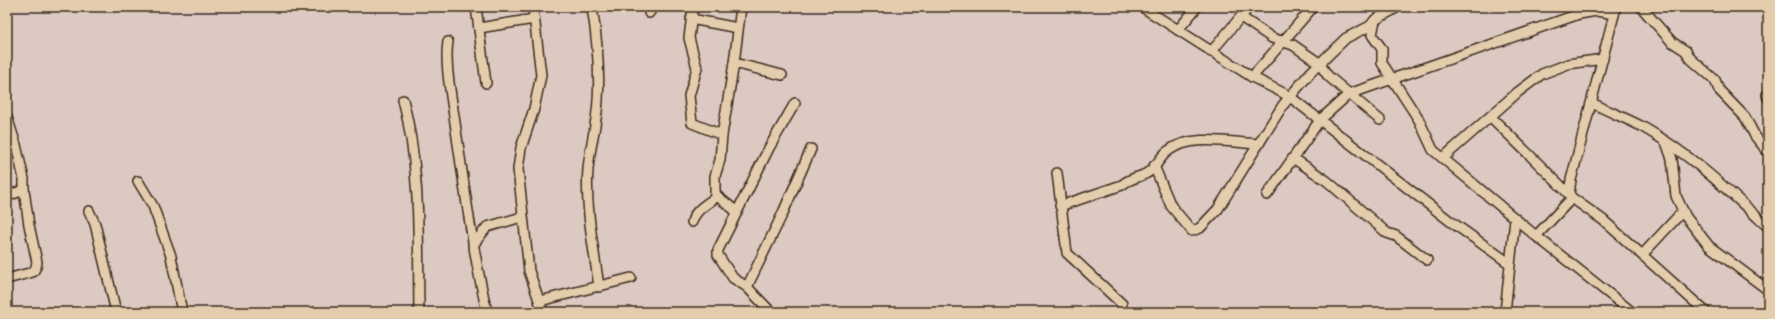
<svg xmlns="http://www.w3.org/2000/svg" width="1775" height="319" font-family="Delius,sans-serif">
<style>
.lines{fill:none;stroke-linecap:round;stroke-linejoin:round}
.minor-casing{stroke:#3b2a1e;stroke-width:12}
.minor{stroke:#e4cdad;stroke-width:9}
</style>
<rect width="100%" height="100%" fill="#dcc9c2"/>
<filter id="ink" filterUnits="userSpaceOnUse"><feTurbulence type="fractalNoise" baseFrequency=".025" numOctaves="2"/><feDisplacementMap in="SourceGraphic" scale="8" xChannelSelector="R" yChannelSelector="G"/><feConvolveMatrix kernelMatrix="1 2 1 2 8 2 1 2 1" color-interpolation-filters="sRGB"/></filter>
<g filter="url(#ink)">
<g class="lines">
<!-- minor casing -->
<g class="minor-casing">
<g id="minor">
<path d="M476 7 486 83"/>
<path d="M533 7 541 75 534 109 521 148 518 169 529 271 543 312"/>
<path d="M592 7C597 38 600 69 598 100 597 124 590 146 588 169 585 208 594 249 599 287"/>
<path d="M693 7 689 38 697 68 689 96 692 123 722 135"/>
<path d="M1142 7 1252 77 1289 96 1450 221 1509 263"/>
<path d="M1616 7 1571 180 1569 194 1572 198 1603 220 1706 312"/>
<path d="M1641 7 1672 42 1686 51 1691 59 1715 80 1719 90 1745 117 1755 136 1768 152"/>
<path d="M649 13 653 7"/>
<path d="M1241 17 1272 38 1293 45 1319 63 1328 76 1380 120"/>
<path d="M691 19 738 28"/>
<path d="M1375 20 1372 35 1382 49V63L1419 120 1433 150 1536 236 1632 312"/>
<path d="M479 28 534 19"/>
<path d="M1178 30 1197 7"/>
<path d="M448 42C444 65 453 105 456 130 465 191 473 252 487 312"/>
<path d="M1211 52 1249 7"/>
<path d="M734 63 782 75"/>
<path d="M1252 77 1313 7"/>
<path d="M1767 95 1768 98"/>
<path d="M403 100C421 169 418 241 419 312"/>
<path d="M795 103 769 148 718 250V255L733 278 747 287 782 215 811 149"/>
<path d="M1592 103C1608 111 1625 118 1641 126 1689 153 1728 190 1768 227"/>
<path d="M7 117 16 145 24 179V190L29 225 37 262 36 267 33 272 7 279"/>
<path d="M1491 117 1569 194"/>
<path d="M1666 142 1672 159 1676 196 1686 217 1709 246 1768 290"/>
<path d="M1293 158 1327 181 1387 233 1396 236 1427 260"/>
<path d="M1443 158 1518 92 1542 74 1568 64 1603 59"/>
<path d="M1154 166 1171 206 1192 231 1200 228 1218 209 1283 105 1311 72 1346 38 1370 26 1375 20 1398 7"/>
<path d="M1057 173 1067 253 1122 304"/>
<path d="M138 181 153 206 171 256 182 312"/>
<path d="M1267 195 1320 120 1349 94 1579 14 1597 11 1614 14"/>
<path d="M7 196 24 190"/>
<path d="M1060 206 1122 185C1129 178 1139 178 1147 173 1156 169 1159 157 1168 151 1192 133 1231 143 1259 144"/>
<path d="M89 211 95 224 116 312"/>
<path d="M736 211 717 196 715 192V176L720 160 722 135 734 63 741 7"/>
<path d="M692 222C695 209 708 204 717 196"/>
<path d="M1536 236 1572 198"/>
<path d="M473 245 487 227 522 217"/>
<path d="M1642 255 1683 211"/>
<path d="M747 287 771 312"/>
<path d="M540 301 631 278"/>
<path d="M1505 312 1515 219"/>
</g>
</g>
<!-- minor -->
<use href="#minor" class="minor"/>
</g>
</g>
<!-- margin -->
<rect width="1775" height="319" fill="none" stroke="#e4cdad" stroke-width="24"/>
<rect x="12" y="12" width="1751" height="295" fill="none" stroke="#3b2a1e" stroke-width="1.5" filter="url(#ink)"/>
</svg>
